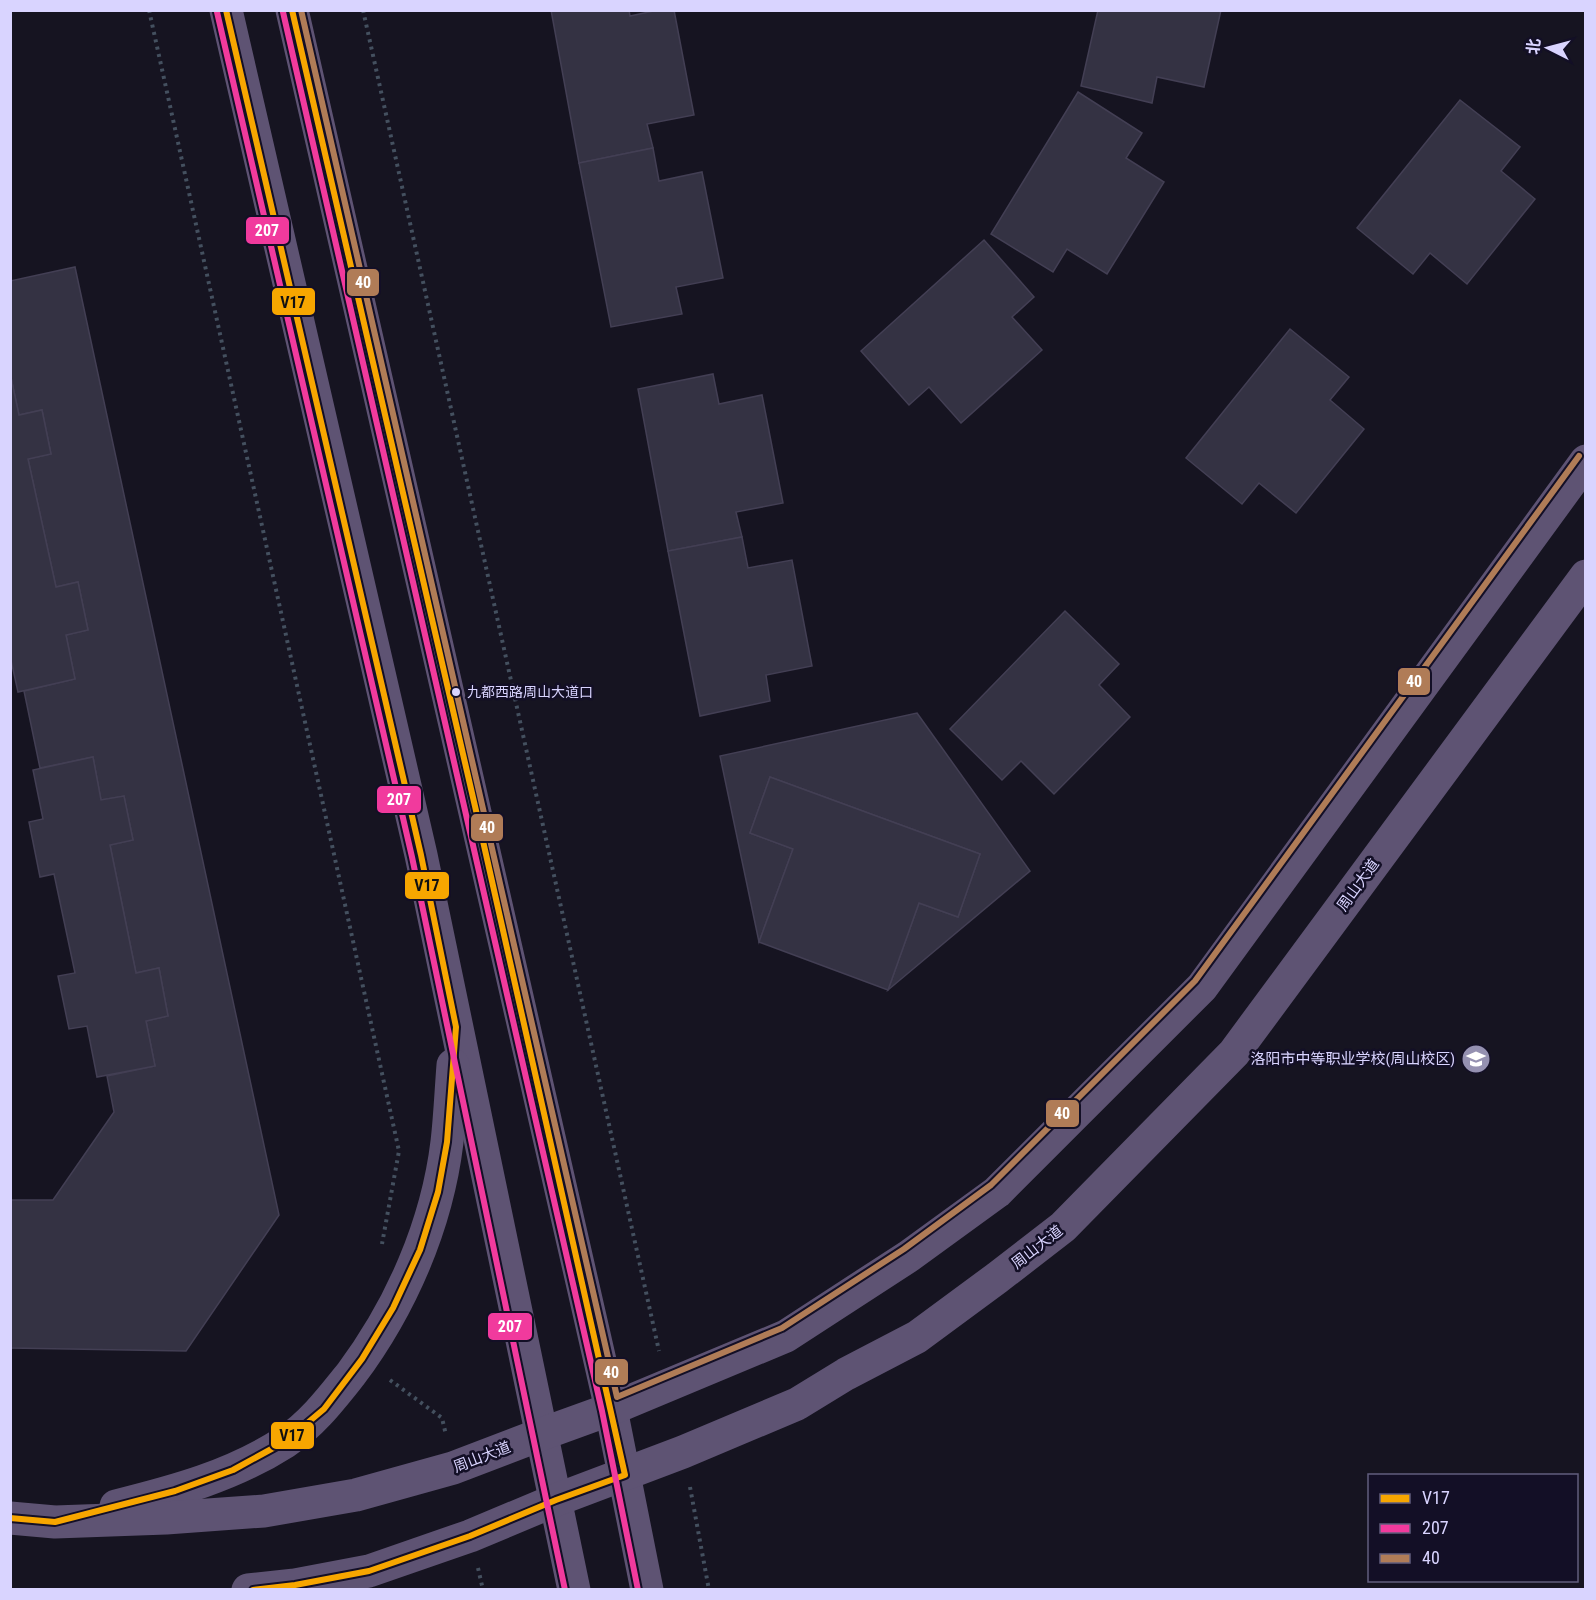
<svg xmlns="http://www.w3.org/2000/svg" width="1596" height="1600" font-family="'Roboto Condensed','Noto Sans SC',sans-serif">
<style>
.building{fill:#343243;stroke:#433f54;stroke-width:1.5}
.lines{fill:none;stroke-linecap:round;stroke-linejoin:round}
.path{stroke:#44505f;stroke-width:4;stroke-dasharray:3 4.5;stroke-linecap:butt}
.major{stroke:#5e5373;stroke-width:33}
.bus-1-casing{stroke:#130f26;stroke-width:10}
.bus-2-casing{stroke:#130f26;stroke-width:10}
.bus-3-casing{stroke:#130f26;stroke-width:10}
.bus-1{stroke:#f7a600;stroke-width:6}
.bus-2{stroke:#f13a9d;stroke-width:6}
.bus-3{stroke:#b07c57;stroke-width:6}
.bus-dot{fill:#d9d4ff;stroke:#130f26;stroke-width:2}
.labels{text-anchor:middle;stroke-width:5;stroke-linejoin:round;paint-order:stroke}
.bus-label{font-size:14px;fill:#d9d4ff;stroke:#130f26;text-anchor:start}
.street-label{font-size:15px;fill:#d9d4ff;stroke:#130f26}
.poi-label{font-size:15px;fill:#d9d4ff;stroke:#130f26;text-anchor:end}
.line-badge{stroke:#130f26;stroke-width:2}
.badge-label{font-size:16px;text-anchor:middle;font-weight:bold;fill:#fff}
.pale-badge-label{font-size:16px;text-anchor:middle;font-weight:bold;fill:#111}
</style>
<rect width="100%" height="100%" fill="#161421"/>
<!-- building -->
<g class="building">
<path d="M551 10H629L630 16 658 10H674L694 115 647 124 653 148 579 163Z"/>
<path d="M1098 10H1221L1204 87 1157 77 1152 103 1081 86Z"/>
<path d="M1078 92 1142 133 1126 158 1164 182 1107 274 1067 249 1053 272 991 234Z"/>
<path d="M1460 100 1520 147 1501 171 1535 199 1467 284 1430 253 1413 274 1357 228Z"/>
<path d="M653 148 659 181 702 172 723 278 676 287 682 314 611 327 579 163Z"/>
<path d="M984 240 1034 297 1012 317 1042 350 961 423 929 387 909 405 861 351Z"/>
<path d="M75 267 279 1215 186 1351 10 1348V1200H53L114 1112 107 1076 155 1066 146 1021 168 1016 159 968 136 973 110 845 133 840 124 796 101 800 93 757 40 768 24 691 75 679 66 635 88 630 78 582 56 587 28 459 51 454 42 410 19 415 10 373V281Z"/>
<path d="M1290 329 1349 377 1330 400 1364 429 1296 513 1259 483 1242 504 1186 458Z"/>
<path d="M10 373 19 415 42 410 51 454 28 459 56 587 78 582 88 630 66 635 75 679 18 692 10 656Z"/>
<path d="M713 374 719 404 762 395 783 503 736 512 742 537 668 551 638 389Z"/>
<path d="M742 537 748 568 792 560 812 666 766 675 770 701 700 716 668 551Z"/>
<path d="M1065 611 1119 664 1099 685 1130 717 1054 794 1021 761 1002 780 950 729Z"/>
<path d="M917 713 1030 871 888 990 919 903 958 917 980 854 770 777 750 833 793 849 759 942 720 756Z"/>
<path d="M93 757 101 800 124 796 133 840 110 845 136 973 159 968 168 1016 146 1021 155 1066 97 1077 87 1026 69 1029 58 976 75 973 54 874 40 877 29 822 43 819 33 770Z"/>
<path d="M770 777 980 854 958 917 919 903 888 990 759 942 793 849 750 833Z"/>
</g>
<g class="lines">
<!-- path -->
<g class="path">
<path d="M149 10 399 1151 382 1244"/>
<path d="M363 10 659 1351"/>
<path d="M390 1380 442 1418 446 1435"/>
<path d="M690 1487 709 1590"/>
<path d="M478 1568 483 1590"/>
</g>
<!-- major -->
<g class="major">
<path d="M226 10 421 855 574 1590"/>
<path d="M292 10 611 1409 647 1590"/>
<path d="M116 1506C176 1491 232 1476 285 1442 312 1424 331 1399 351 1374 401 1307 437 1225 447 1142 450 1116 451 1090 453 1065"/>
<path d="M10 1518 55 1522 166 1518 264 1511 356 1495 453 1468 542 1434 611 1409 786 1336 909 1256 997 1192 1202 987 1586 461"/>
<path d="M248 1590 295 1585 369 1571 470 1536 556 1500 683 1452 797 1404 846 1374 917 1337 997 1278 1063 1227 1234 1053 1586 576"/>
</g>
<!-- bus-1 casing -->
<g class="bus-1-casing">
<g id="bus-1">
<path d="M10 1518 55 1522 175 1491 233 1470 286 1441 324 1409 362 1359 393 1308 420 1250 438 1192 447 1142 456 1027 421 855 226 10"/>
<path d="M253 1590 295 1585 369 1571 470 1536 556 1500 625 1475 483 841 292 10"/>
</g>
</g>
<!-- bus-2 casing -->
<g class="bus-2-casing">
<g id="bus-2">
<path d="M217 12 412 857 565 1590"/>
<path d="M283 12 602 1411 638 1590"/>
</g>
</g>
<!-- bus-3 casing -->
<g class="bus-3-casing">
<path id="bus-3" d="M301 10 617 1397 782 1328 904 1249 991 1185 1195 981 1579 456"/>
</g>
<!-- bus-1 -->
<use href="#bus-1" class="bus-1"/>
<!-- bus-2 -->
<use href="#bus-2" class="bus-2"/>
<!-- bus-3 -->
<use href="#bus-3" class="bus-3"/>
</g>
<!-- icons -->
<defs>
<g id="school-disc" transform="scale(1.5)"><circle r="9.5" fill="#9591b1" stroke="#130f26"/><path d="M0-5L7-2L0 1L-7-2ZM-4 1L0 2.5L4 1V4Q0 6-4 4Z" fill="#fff"/></g>
</defs>
<g fill-rule="evenodd">
<use href="#school-disc" x="1476" y="1059"/>
</g>
<!-- markers -->
<circle class="bus-dot" cx="456" cy="692" r="5"/>
<g class="labels">
<!-- bus labels -->
<g class="bus-label">
<text x="467" y="697">九都西路周山大道口</text>
</g>
<!-- street labels -->
<g class="street-label">
<text transform="translate(1358 885) rotate(-54)" y="5">周山大道</text>
<text transform="translate(1037 1247) rotate(-38)" y="5">周山大道</text>
<text transform="translate(482 1457) rotate(-21)" y="5">周山大道</text>
</g>
<!-- poi labels -->
<g class="poi-label">
<text x="1455" y="1064">洛阳市中等职业学校(周山校区)</text>
</g>
</g>
<g class="line-badge">
<rect x="245" y="216" width="45" height="29" rx="6" fill="#f13a9d"/>
<rect x="346" y="268" width="34" height="29" rx="6" fill="#b07c57"/>
<rect x="271" y="287" width="45" height="29" rx="6" fill="#f7a600"/>
<rect x="1397" y="667" width="34" height="29" rx="6" fill="#b07c57"/>
<rect x="376" y="785" width="46" height="29" rx="6" fill="#f13a9d"/>
<rect x="470" y="813" width="34" height="29" rx="6" fill="#b07c57"/>
<rect x="404" y="871" width="46" height="29" rx="6" fill="#f7a600"/>
<rect x="1045" y="1099" width="35" height="29" rx="6" fill="#b07c57"/>
<rect x="487" y="1312" width="46" height="29" rx="6" fill="#f13a9d"/>
<rect x="594" y="1358" width="35" height="28" rx="6" fill="#b07c57"/>
<rect x="270" y="1421" width="45" height="29" rx="6" fill="#f7a600"/>
</g>
<g class="badge-label">
<text x="267" y="236">207</text>
<text x="363" y="288">40</text>
<text x="1414" y="687">40</text>
<text x="399" y="805">207</text>
<text x="487" y="833">40</text>
<text x="1062" y="1119">40</text>
<text x="510" y="1332">207</text>
<text x="611" y="1378">40</text>
</g>
<g class="pale-badge-label">
<text x="293" y="308">V17</text>
<text x="427" y="891">V17</text>
<text x="292" y="1441">V17</text>
</g>
<!-- border -->
<rect width="1596" height="1600" fill="none" stroke="#d9d4ff" stroke-width="24"/>
<!-- legend -->
<rect x="1368" y="1474" width="210" height="108" fill="#130f26" stroke="#625e7d" stroke-width="1.5"/>
<rect x="1380" y="1494" width="30" height="9" fill="#f7a600" stroke="#625e7d" stroke-width="1.5"/>
<text x="1422" y="1504" font-size="18" fill="#d9d4ff">V17</text>
<rect x="1380" y="1524" width="30" height="9" fill="#f13a9d" stroke="#625e7d" stroke-width="1.5"/>
<text x="1422" y="1534" font-size="18" fill="#d9d4ff">207</text>
<rect x="1380" y="1554" width="30" height="9" fill="#b07c57" stroke="#625e7d" stroke-width="1.5"/>
<text x="1422" y="1564" font-size="18" fill="#d9d4ff">40</text>
<!-- north arrow -->
<g transform="translate(1548 48) rotate(276)" stroke="#130f26" stroke-width="4.5" paint-order="stroke">
<path d="M0-4.5L10 22L0 15L-10 22Z" fill="#d9d4ff"/>
<text y="-9" font-size="16" font-weight="bold" text-anchor="middle" fill="#d9d4ff">北</text>
</g>
</svg>
